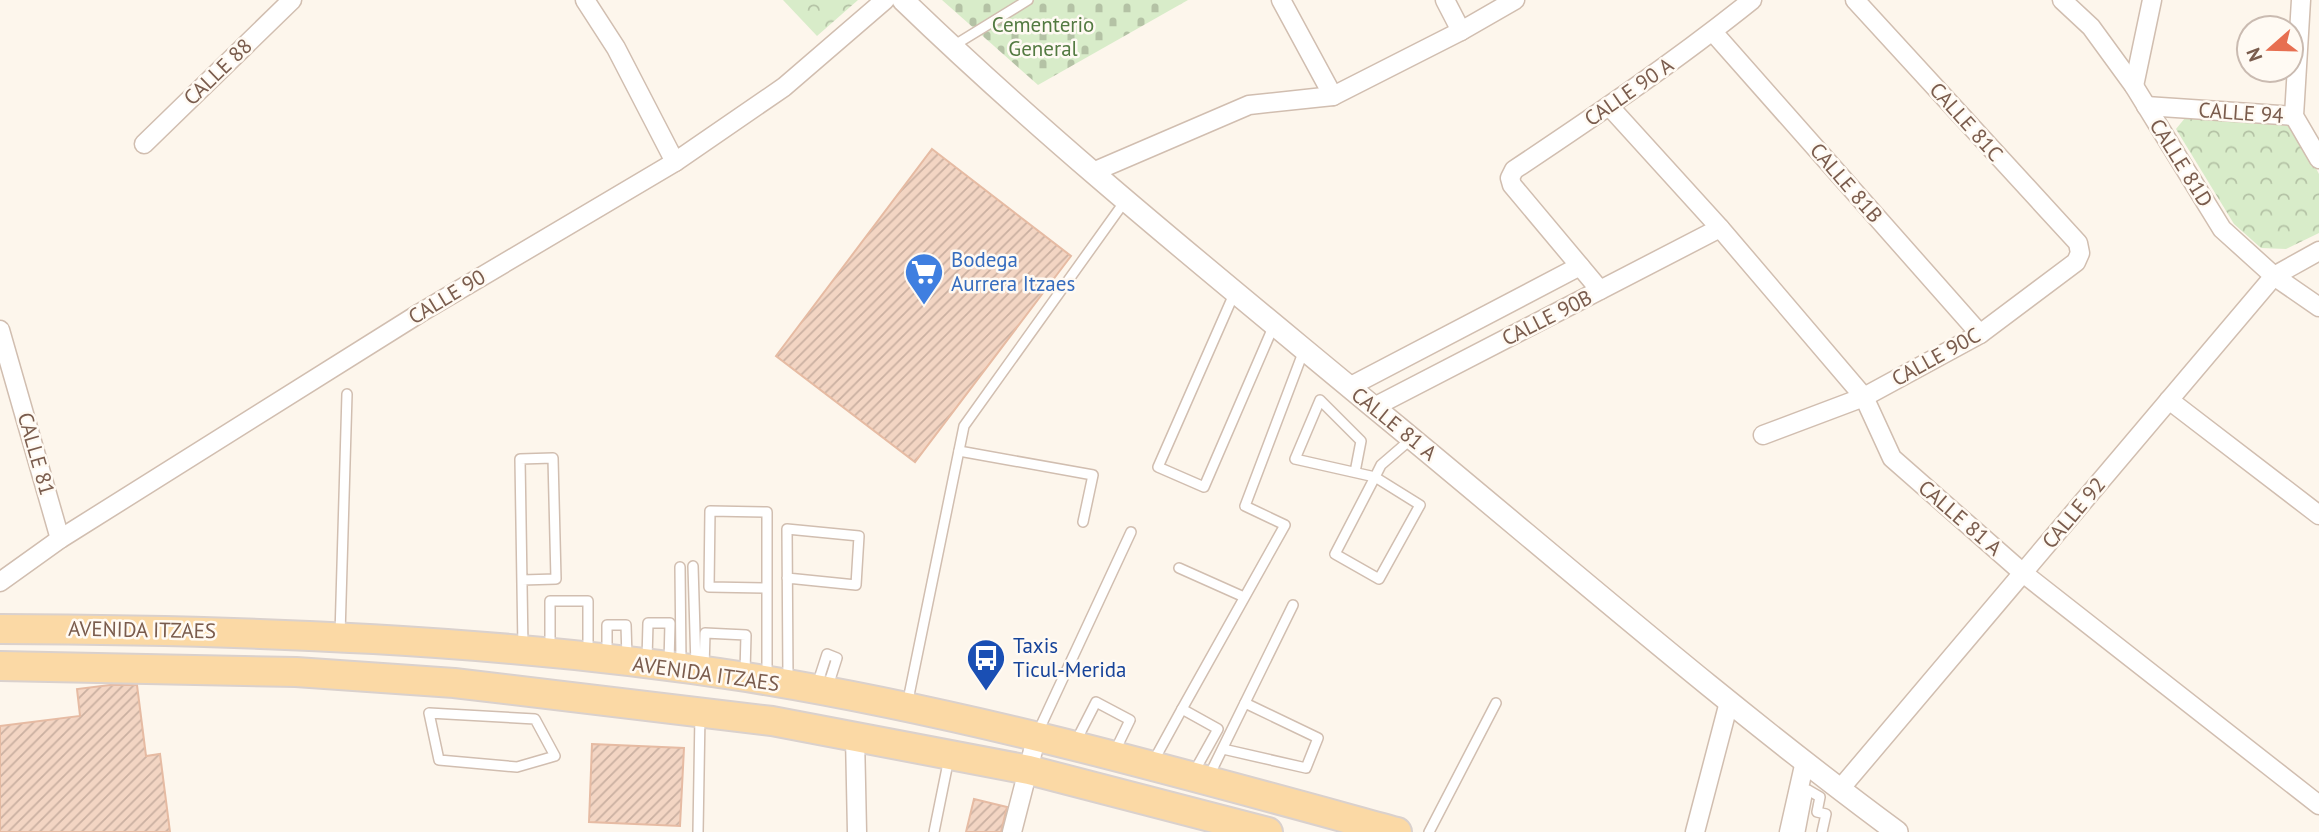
<svg xmlns="http://www.w3.org/2000/svg" width="2319" height="832" font-family="'PT Sans',sans-serif">
<style>
.cemetery{fill:url(#cemetery-stones)}
.park{fill:url(#park-crowns)}
.building{fill:url(#building-hatch);stroke:#e6bba3;stroke-width:2}
.lines{fill:none;stroke-linecap:round;stroke-linejoin:round}
.service-casing{stroke:#d1beb0;stroke-width:12}
.minor-casing{stroke:#d1beb0;stroke-width:21}
.tertiary-casing{stroke:#d1beb0;stroke-width:24}
.primary-casing{stroke:#dad1cd;stroke-width:32}
.service{stroke:#fff;stroke-width:9}
.minor{stroke:#fff;stroke-width:18}
.tertiary{stroke:#fff;stroke-width:21}
.primary{stroke:#fbd9a5;stroke-width:28}
.labels{text-anchor:middle;stroke-width:5;stroke-linejoin:round;paint-order:stroke}
.park-label{font-size:21px;fill:#537a41;stroke:#fffaf3}
.street-label{font-size:21px;fill:#7a5c4d;stroke:#fffaf3}
.shop-label{font-size:21px;fill:#366cbe;stroke:#fffaf3;text-anchor:start}
.transit-label{font-size:21px;fill:#164399;stroke:#fffaf3;text-anchor:start}
</style>
<defs>
<pattern id="cemetery-stones" width="16" height="16" patternUnits="userSpaceOnUse" patternTransform="scale(1.75)"><rect width="16" height="16" fill="#d8ecc9"/><path d="M2 7V4a2 2 0 0 1 4 0v3zM10 15v-3a2 2 0 0 1 4 0v3z" fill="#b4c2a5"/></pattern>
<pattern id="park-crowns" width="20" height="18" patternUnits="userSpaceOnUse" patternTransform="scale(1.75)"><rect width="20" height="18" fill="#d8ecc9"/><path d="M2 6a3 3 0 1 1 6 0M12 15a3 3 0 1 1 6 0" fill="none" stroke="#b4c2a5"/></pattern>
<pattern id="building-hatch" width="6" height="6" patternUnits="userSpaceOnUse" patternTransform="scale(1.75)"><rect width="6" height="6" fill="#f3d5c3"/><path d="M-1 1l2-2M0 6l6-6M5 7l2-2" fill="none" stroke="#cab0a1"/></pattern>
</defs>
<rect width="100%" height="100%" fill="#fdf6ec"/>
<!-- cemetery -->
<path class="cemetery" d="M942 0H1188L1038 85Z"/>
<!-- park -->
<g class="park">
<path d="M783 0H858L817 36Z"/>
<path d="M2185 118 2293 126 2319 174V233L2286 249 2261 248 2234 224 2176 129Z"/>
</g>
<!-- building -->
<g class="building">
<path d="M932 149 1071 256 915 462 776 356Z"/>
<path d="M110 685H137L146 756 160 754 170 832H0V726L80 716 77 689Z"/>
<path d="M592 744 684 748 680 826 589 822Z"/>
<path d="M974 799 1007 807 1001 832H966Z"/>
</g>
<g class="lines">
<!-- service casing -->
<g class="service-casing">
<g id="service">
<path d="M953 46 1028 0"/>
<path d="M1234 294 1158 467 1204 487 1274 325"/>
<path d="M959 451 1093 475 1083 522"/>
<path d="M1355 472 1361 441 1320 400 1295 459 1375 477 1420 505 1379 579 1335 554 1375 477 1381 465 1410 440"/>
<path d="M693 566 696 666"/>
<path d="M680 567 681 663"/>
<path d="M1179 568 1244 597"/>
<path d="M787 578 856 585 859 536 787 529 788 680"/>
<path d="M522 580 556 579 553 458 520 459 523 648"/>
<path d="M766 588 709 587 710 511 767 512V676"/>
<path d="M340 635 347 394"/>
<path d="M550 651V601H588V653"/>
<path d="M607 656V625H626L627 658"/>
<path d="M647 659 648 623H670L669 663"/>
<path d="M704 668 705 633 746 635 745 672"/>
<path d="M817 685 827 654 837 658 828 686"/>
<path d="M907 705 964 426 1125 201"/>
<path d="M1182 709 1285 525 1245 506 1304 350"/>
<path d="M429 713 535 719 555 756 517 767 439 760Z"/>
<path d="M1037 734 1131 532"/>
<path d="M1075 743 1096 702 1130 720 1115 751"/>
<path d="M1223 749 1306 768 1318 738 1245 703"/>
<path d="M1153 762 1182 709 1218 729 1194 772"/>
<path d="M1209 776 1293 605"/>
<path d="M698 832 700 715"/>
<path d="M934 832 949 758"/>
<path d="M1429 832 1496 703"/>
<path d="M1800 832 1808 790 1820 797 1817 812 1826 814 1822 832"/>
</g>
</g>
<!-- minor casing -->
<g class="minor-casing">
<g id="minor">
<path d="M585 0 616 48 675 162"/>
<path d="M1281 0 1333 96"/>
<path d="M1445 0 1461 31"/>
<path d="M2062 0 2091 27 2134 86 2222 229 2274 276 2319 307"/>
<path d="M2301 0 2294 116 2319 159"/>
<path d="M1713 32 1980 334"/>
<path d="M2134 86 2152 0"/>
<path d="M2146 106 2294 116"/>
<path d="M1610 107 1720 228 1864 397 1892 458 2023 573 2319 805"/>
<path d="M144 144 292 0"/>
<path d="M1093 172 1249 105 1333 96 1461 31 1515 0"/>
<path d="M1600 290 1512 185 1510 178 1514 170C1595 116 1676 61 1752 0"/>
<path d="M0 330 60 539"/>
<path d="M1349 387 1580 266"/>
<path d="M2169 400 2319 515"/>
<path d="M1374 407 1720 228"/>
<path d="M1763 435 1864 397 1980 334 2076 262 2080 253 2078 243 1855 0"/>
<path d="M0 582 60 539 420 313 675 162 784 87 885 0"/>
<path d="M855 736 857 832"/>
<path d="M1840 789 2274 276 2319 251"/>
<path d="M1012 832 1037 735"/>
<path d="M1695 832 1729 702"/>
<path d="M1789 832 1805 761"/>
</g>
</g>
<!-- tertiary casing -->
<g class="tertiary-casing">
<path id="tertiary" d="M903 0C1053 145 1216 276 1376 409 1549 551 1717 699 1897 832"/>
</g>
<!-- primary casing -->
<g class="primary-casing">
<g id="primary">
<path d="M0 629C249 630 499 639 746 677 966 712 1181 773 1397 832"/>
<path d="M0 666 296 672 454 683 772 721 1029 770 1268 832"/>
</g>
</g>
<!-- service -->
<use href="#service" class="service"/>
<!-- minor -->
<use href="#minor" class="minor"/>
<!-- tertiary -->
<use href="#tertiary" class="tertiary"/>
<!-- primary -->
<use href="#primary" class="primary"/>
</g>
<!-- icons -->
<defs>
<g id="supermarket-pin" transform="scale(2.0125)"><path d="M0 17L-7.5 6A9.5 9.5 0 1 1 7.5 6Z" fill="#3f7fe0" stroke="#fffaf3"/><path d="M-6-5.5h2.5l.6 2H6L4.5 2H-2.5L-4.4-4H-6ZM-1.5 3.2a1.3 1.3 0 1 0 .1 0ZM3 3.2a1.3 1.3 0 1 0 .1 0Z" fill="#fff"/></g>
<g id="bus-pin" transform="scale(2.0125)"><path d="M0 17L-7.5 6A9.5 9.5 0 1 1 7.5 6Z" fill="#1a4fb4" stroke="#fffaf3"/><path d="M-5-6H5V4H4V6H2V4H-2V6H-4V4H-5ZM-3.5-4V0h7V-4ZM-3.5 1.2v1.5H-2V1.2ZM2 1.2v1.5H3.5V1.2Z" fill="#fff"/></g>
</defs>
<g fill-rule="evenodd">
<use href="#supermarket-pin" x="924" y="272"/>
<use href="#bus-pin" x="986" y="658"/>
</g>
<g class="labels">
<!-- park labels -->
<g class="park-label">
<text x="1043" y="32">Cementerio<tspan x="1043" dy="24">General</tspan></text>
</g>
<!-- street labels -->
<g class="street-label">
<text transform="translate(218 72) rotate(-44)" y="7">CALLE 88</text>
<text transform="translate(1629 92) rotate(-35)" y="7">CALLE 90 A</text>
<text transform="translate(2241 113) rotate(4)" y="7">CALLE 94</text>
<text transform="translate(1966 122) rotate(48)" y="7">CALLE 81C</text>
<text transform="translate(2181 163) rotate(58)" y="7">CALLE 81D</text>
<text transform="translate(1846 183) rotate(49)" y="7">CALLE 81B</text>
<text transform="translate(447 297) rotate(-31)" y="7">CALLE 90</text>
<text transform="translate(1547 318) rotate(-27)" y="7">CALLE 90B</text>
<text transform="translate(1936 357) rotate(-29)" y="7">CALLE 90C</text>
<text transform="translate(1394 424) rotate(39)" y="7">CALLE 81 A</text>
<text transform="translate(36 454) rotate(74)" y="7">CALLE 81</text>
<text transform="translate(2074 513) rotate(-50)" y="7">CALLE 92</text>
<text transform="translate(1960 518) rotate(41)" y="7">CALLE 81 A</text>
<text transform="translate(142 630) rotate(1)" y="7">AVENIDA ITZAES</text>
<text transform="translate(706 674) rotate(8)" y="7">AVENIDA ITZAES</text>
</g>
<!-- shop labels -->
<g class="shop-label">
<text x="951" y="267">Bodega<tspan x="951" dy="24">Aurrera Itzaes</tspan></text>
</g>
<!-- transit labels -->
<g class="transit-label">
<text x="1013" y="653">Taxis<tspan x="1013" dy="24">Ticul-Merida</tspan></text>
</g>
</g>
<!-- north arrow -->
<g transform="translate(2270 49) rotate(250)"><circle r="33" fill="#fffaf3" stroke="#cabbb1" stroke-width="2"/>
<path d="M0-5L12 26L0 18L-12 26Z" fill="#e76f51"/>
<text y="-10" font-size="19" font-weight="bold" text-anchor="middle" fill="#7a5c4d">N</text>
</g>
</svg>
